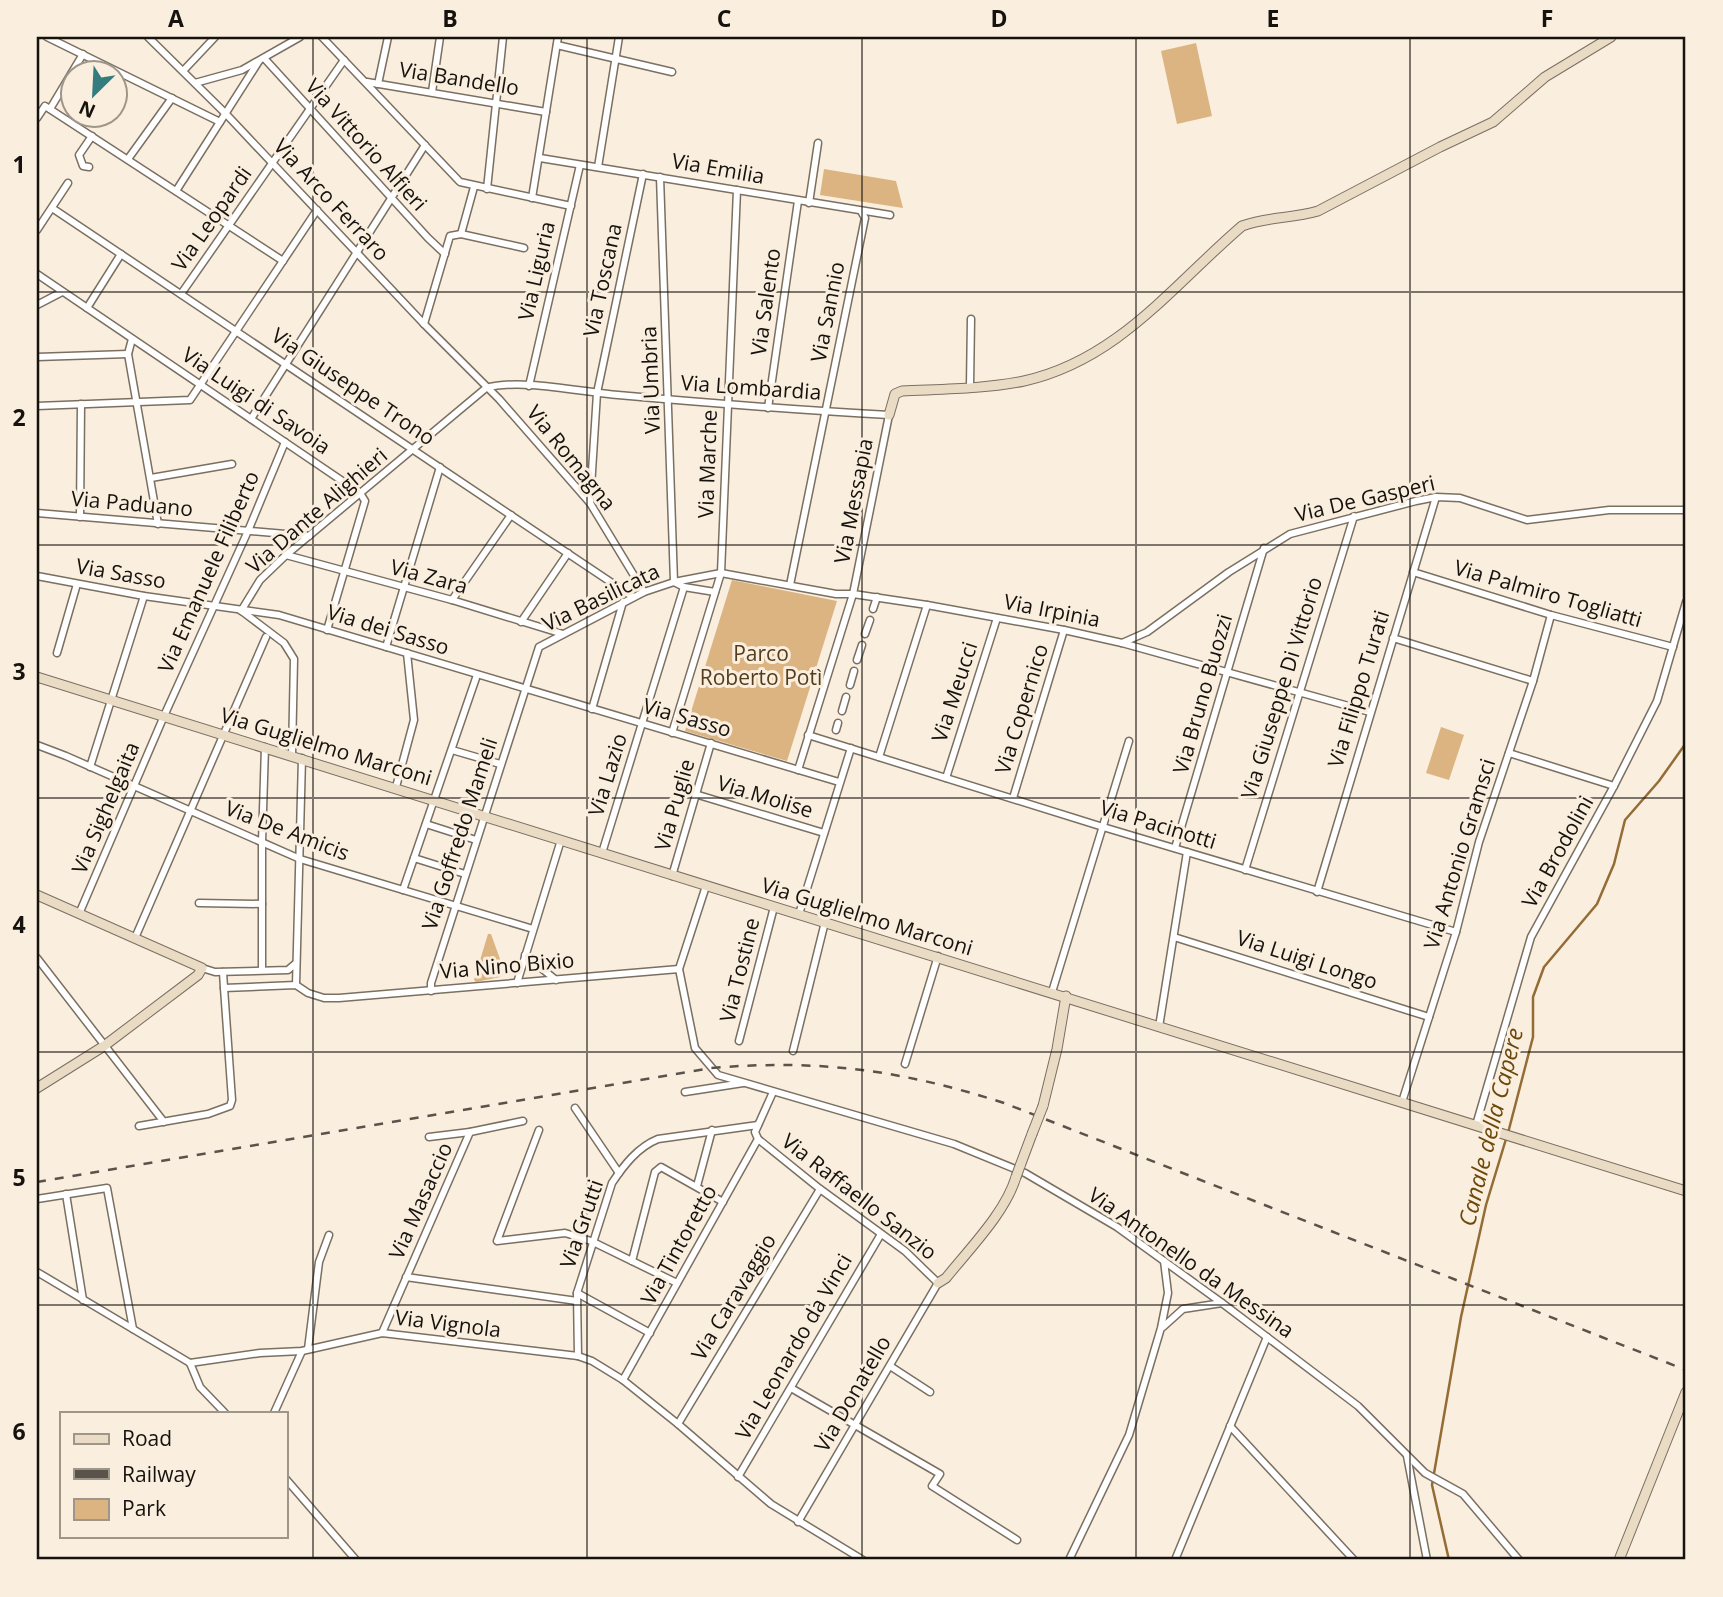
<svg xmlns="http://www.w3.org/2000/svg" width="1723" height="1597" font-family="'Open Sans',sans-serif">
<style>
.green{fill:#dcb482}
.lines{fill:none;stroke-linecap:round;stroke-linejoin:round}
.stream{stroke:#946c35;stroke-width:2.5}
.street-casing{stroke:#7a6f61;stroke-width:9}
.secondary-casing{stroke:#7a6f61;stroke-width:11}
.street{stroke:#fff;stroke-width:6}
.secondary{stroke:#eadbc5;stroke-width:9}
.rail{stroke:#59534b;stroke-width:2.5;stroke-dasharray:9 9;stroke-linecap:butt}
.secondary-bridge-casing{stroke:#7a6f61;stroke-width:11;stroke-linecap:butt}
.secondary-bridge{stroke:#eadbc5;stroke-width:9}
.grid{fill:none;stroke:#16120d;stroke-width:2;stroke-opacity:0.55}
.labels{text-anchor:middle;stroke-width:6;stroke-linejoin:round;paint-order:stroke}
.street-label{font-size:21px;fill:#16120d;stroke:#faeede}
.park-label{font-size:21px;fill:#543c1c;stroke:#faeede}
.water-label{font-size:23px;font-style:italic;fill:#6d480b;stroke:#faeede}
.neatline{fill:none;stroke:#16120d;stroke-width:2.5}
.grid-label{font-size:23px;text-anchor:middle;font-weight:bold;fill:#16120d}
</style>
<rect width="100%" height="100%" fill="#faeede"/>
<!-- green -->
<g class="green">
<path d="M1196 43 1212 116 1177 124 1161 51Z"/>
<path d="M824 169 896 181 903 208 820 195Z"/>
<path d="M732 580 837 601 787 761 685 731Z"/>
<path d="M1441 727 1464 735 1449 780 1426 773Z"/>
<path d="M488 934H491L505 973 500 977 476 982 474 980Z"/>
</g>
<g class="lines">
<!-- stream -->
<g class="stream">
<path d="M1508 1133 1533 1037V997L1544 967 1597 904 1614 864 1625 820 1659 781 1686 743"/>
<path d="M1449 1560 1432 1485 1461 1317 1486 1205 1506 1139"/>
</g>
<!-- street casing -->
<g class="street-casing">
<g id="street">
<path d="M47 37 220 122"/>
<path d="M148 37 226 114 424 324 499 399 590 503 644 592"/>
<path d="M322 37 460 182 571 206"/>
<path d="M557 45 672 72"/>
<path d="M264 58 428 238 445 254"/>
<path d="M183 71 215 37"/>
<path d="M367 82 546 112"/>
<path d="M195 83 242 70 300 37"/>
<path d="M378 84 388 37"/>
<path d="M432 92 440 37"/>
<path d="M50 109 83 54"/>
<path d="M37 118 45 106 283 261"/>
<path d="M540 158 890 215"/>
<path d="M128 159 172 98"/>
<path d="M89 167 83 166 79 155 92 136"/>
<path d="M598 167 619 37"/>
<path d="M660 177 674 582 684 587 715 592"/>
<path d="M487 189 503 37"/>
<path d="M176 191 259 61"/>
<path d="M532 198 558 37"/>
<path d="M809 203 818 143"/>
<path d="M52 208 633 597"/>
<path d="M37 230 68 183"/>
<path d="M461 234 474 187"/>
<path d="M37 274 360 493 365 501 327 630"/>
<path d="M181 294 344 60"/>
<path d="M37 305 62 292"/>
<path d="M87 308 121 254"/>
<path d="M424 324 450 236 461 234 524 248"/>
<path d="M132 339 128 354 158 524"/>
<path d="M37 357 128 354"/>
<path d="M529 386 580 165"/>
<path d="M970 386 971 319"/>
<path d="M37 406 190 400 317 210"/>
<path d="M768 408 798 201"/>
<path d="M251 419 425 145"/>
<path d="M151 478 232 464"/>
<path d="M590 503 597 393 643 174"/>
<path d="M37 513 309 536"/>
<path d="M80 517 81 404"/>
<path d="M286 555 452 600 563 634"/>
<path d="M1413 572 1551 615 1673 647"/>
<path d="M37 576 144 596 279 615 839 782"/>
<path d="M790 585 865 218 861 211"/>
<path d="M452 600 511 515"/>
<path d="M873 609 877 597"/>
<path d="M241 611 260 580 286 555 486 388C520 378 581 392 618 395 708 403 798 410 889 415L853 594 798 770"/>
<path d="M243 612 284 643 294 659 292 755"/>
<path d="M521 622 568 553"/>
<path d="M865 634 870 620"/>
<path d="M1393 638 1533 681"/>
<path d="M1122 643 1147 632 1229 572 1290 534 1416 501 1436 497 1460 498 1527 520 1609 510H1686"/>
<path d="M386 647 440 467"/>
<path d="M57 653 77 584"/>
<path d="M857 660 862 645"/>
<path d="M850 685 854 671"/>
<path d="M592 709 623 602"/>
<path d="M842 711 846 697"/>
<path d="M836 730 838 723"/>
<path d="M672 733 721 573 737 190"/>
<path d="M808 735 1103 827 1456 932"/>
<path d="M37 745 66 756 300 859 533 929"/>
<path d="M452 750 500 764"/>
<path d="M1509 753 1614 786"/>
<path d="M879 757 927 605"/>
<path d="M90 767 144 596"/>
<path d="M946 778 997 618"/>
<path d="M396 787 414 720 407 653"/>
<path d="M695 794 824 833"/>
<path d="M1013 798 1064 630"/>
<path d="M426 824 476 840"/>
<path d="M1175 848 1264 548"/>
<path d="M602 853 684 587"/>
<path d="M414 858 465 874"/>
<path d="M1245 870 1354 516"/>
<path d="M672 876 711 743"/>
<path d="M706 886 679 969 695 1048 718 1075 954 1144 1025 1173 1117 1227 1222 1303 1358 1406 1425 1473 1463 1494 1519 1560"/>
<path d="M403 890 477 675"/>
<path d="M1317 892 1436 497"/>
<path d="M199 903 262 904"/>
<path d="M79 914 164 716 248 531 285 442"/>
<path d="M799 914 851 748"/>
<path d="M1174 937 1429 1017"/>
<path d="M135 938 266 637"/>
<path d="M525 955 556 980"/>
<path d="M37 958 164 1122"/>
<path d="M202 968 215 972 288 970 295 964"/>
<path d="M262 970V842L265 747"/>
<path d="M223 972 224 988 296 985 308 993 324 998H339L679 969"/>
<path d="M517 983 561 840"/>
<path d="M296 985 302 758"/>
<path d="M431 991V983L539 647 644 592 674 582 721 573 836 594H853L927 605 1064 630 1122 643 1370 712"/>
<path d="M1052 992 1129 741"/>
<path d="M1159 1027 1187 852"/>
<path d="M739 1041 774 907"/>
<path d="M793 1051 825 922"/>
<path d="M905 1064 938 956"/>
<path d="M685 1092 743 1083"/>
<path d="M1402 1102 1456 932 1479 842 1533 681 1551 615"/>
<path d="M575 1108 619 1173"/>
<path d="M1476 1125 1531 937 1614 786 1657 701 1686 602"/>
<path d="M139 1126 208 1114 230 1106 232 1100 224 988"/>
<path d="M539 1130 497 1241 565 1233 591 1241 677 1283"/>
<path d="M429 1137 470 1132"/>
<path d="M758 1139 820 1189 905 1251 938 1283 798 1522"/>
<path d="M697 1186 712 1130"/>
<path d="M66 1194 83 1300"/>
<path d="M37 1199 107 1188 133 1329"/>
<path d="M632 1261 655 1172 661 1167 723 1202"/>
<path d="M37 1272 190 1363"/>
<path d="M406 1277 577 1301"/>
<path d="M577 1293 650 1333"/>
<path d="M1163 1327 1183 1309 1222 1303"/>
<path d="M382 1333 470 1132 523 1121"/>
<path d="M308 1349 319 1262 329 1235"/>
<path d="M578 1356 577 1293 612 1183C624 1165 638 1147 658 1139L758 1125"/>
<path d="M190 1363 260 1353 302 1351 382 1333 578 1356 592 1361 623 1380 678 1424 771 1504 863 1560"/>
<path d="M190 1363 200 1387 225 1413"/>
<path d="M890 1366 930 1392"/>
<path d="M623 1380 758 1139 755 1132 773 1092"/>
<path d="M791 1388 940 1474 932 1486 1017 1540"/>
<path d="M274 1413 302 1351"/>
<path d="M678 1424 820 1189"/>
<path d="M1230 1426 1354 1560"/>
<path d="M1407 1456 1427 1560"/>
<path d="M738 1477 881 1234"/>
<path d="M285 1478 356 1560"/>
<path d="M1069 1560 1129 1435 1161 1328 1168 1293 1164 1261"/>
<path d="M1175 1560 1267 1337"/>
</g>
</g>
<!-- secondary casing -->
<g class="secondary-casing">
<g id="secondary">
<path d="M889 415 895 394 902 391C942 389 985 389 1024 381 1118 360 1172 286 1242 226 1270 216 1291 219 1318 211L1440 147 1493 122 1545 77 1611 37"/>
<path d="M37 677 1686 1191"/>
<path d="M37 895 202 968 198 975 104 1046 37 1088"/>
<path d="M1043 1106 1057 1049 1066 996"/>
<path d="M1020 1166 1032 1134"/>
<path d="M938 1283 946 1278C970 1248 1005 1213 1016 1177"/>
<path d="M1619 1560 1686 1392"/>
</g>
</g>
<!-- street -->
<use href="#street" class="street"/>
<!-- secondary -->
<use href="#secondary" class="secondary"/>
<!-- rail -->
<path class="rail" d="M37 1182 711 1068C819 1059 902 1070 1004 1103L1686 1370"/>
<!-- secondary-bridge casing -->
<g class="secondary-bridge-casing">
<g id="secondary-bridge">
<path d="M1032 1134 1043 1106"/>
<path d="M1016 1177 1020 1166"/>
</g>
</g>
<!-- secondary-bridge -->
<use href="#secondary-bridge" class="secondary-bridge"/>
</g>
<!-- grid -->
<path class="grid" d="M313 37V1560M587 37V1560M862 37V1560M1136 37V1560M1410 37V1560M37 292H1686M37 545H1686M37 798H1686M37 1052H1686M37 1305H1686"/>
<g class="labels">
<!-- street labels -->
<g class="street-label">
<text transform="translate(459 79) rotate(9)" y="7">Via Bandello</text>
<text transform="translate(366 145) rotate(48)" y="7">Via Vittorio Alfieri</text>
<text transform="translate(718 169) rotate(10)" y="7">Via Emilia</text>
<text transform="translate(331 200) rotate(47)" y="7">Via Arco Ferraro</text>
<text transform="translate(212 219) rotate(-55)" y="7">Via Leopardi</text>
<text transform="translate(537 271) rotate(-77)" y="7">Via Liguria</text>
<text transform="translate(603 280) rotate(-78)" y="7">Via Toscana</text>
<text transform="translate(766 302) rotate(-82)" y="7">Via Salento</text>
<text transform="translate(828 312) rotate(-79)" y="7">Via Sannio</text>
<text transform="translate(651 380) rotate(-92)" y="7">Via Umbria</text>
<text transform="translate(353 387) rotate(34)" y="7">Via Giuseppe Trono</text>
<text transform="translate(751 388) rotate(4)" y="7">Via Lombardia</text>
<text transform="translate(256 401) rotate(34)" y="7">Via Luigi di Savoia</text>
<text transform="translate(571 458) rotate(51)" y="7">Via Romagna</text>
<text transform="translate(708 464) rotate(-88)" y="7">Via Marche</text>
<text transform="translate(1365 499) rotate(-13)" y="7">Via De Gasperi</text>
<text transform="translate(854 501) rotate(-79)" y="7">Via Messapia</text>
<text transform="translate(132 504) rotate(5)" y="7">Via Paduano</text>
<text transform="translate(317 511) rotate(-41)" y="7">Via Dante Alighieri</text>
<text transform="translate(209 572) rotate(-66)" y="7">Via Emanuele Filiberto</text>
<text transform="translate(121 574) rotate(10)" y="7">Via Sasso</text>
<text transform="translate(429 577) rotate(15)" y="7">Via Zara</text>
<text transform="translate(1548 594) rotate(16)" y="7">Via Palmiro Togliatti</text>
<text transform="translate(601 598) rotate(-26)" y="7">Via Basilicata</text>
<text transform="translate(1052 611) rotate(11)" y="7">Via Irpinia</text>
<text transform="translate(388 630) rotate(17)" y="7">Via dei Sasso</text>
<text transform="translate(1282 688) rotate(-73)" y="7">Via Giuseppe Di Vittorio</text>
<text transform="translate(1359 689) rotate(-73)" y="7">Via Filippo Turati</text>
<text transform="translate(955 692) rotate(-72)" y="7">Via Meucci</text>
<text transform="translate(1203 694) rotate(-74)" y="7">Via Bruno Buozzi</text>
<text transform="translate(1022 709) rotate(-73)" y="7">Via Copernico</text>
<text transform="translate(687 718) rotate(16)" y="7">Via Sasso</text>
<text transform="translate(326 747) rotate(17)" y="7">Via Guglielmo Marconi</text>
<text transform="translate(608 775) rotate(-73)" y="7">Via Lazio</text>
<text transform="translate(765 797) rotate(17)" y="7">Via Molise</text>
<text transform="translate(675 805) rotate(-74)" y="7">Via Puglie</text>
<text transform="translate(106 808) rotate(-67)" y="7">Via Sighelgaita</text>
<text transform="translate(1158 825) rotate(17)" y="7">Via Pacinotti</text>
<text transform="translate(287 831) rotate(21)" y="7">Via De Amicis</text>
<text transform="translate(460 834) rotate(-72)" y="7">Via Goffredo Mameli</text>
<text transform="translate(1558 852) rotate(-61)" y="7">Via Brodolini</text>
<text transform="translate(1460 854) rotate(-73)" y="7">Via Antonio Gramsci</text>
<text transform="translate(867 917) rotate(17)" y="7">Via Guglielmo Marconi</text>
<text transform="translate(1307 960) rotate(18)" y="7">Via Luigi Longo</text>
<text transform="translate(507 966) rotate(-5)" y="7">Via Nino Bixio</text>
<text transform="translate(740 970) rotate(-76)" y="7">Via Tostine</text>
<text transform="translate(859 1197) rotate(38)" y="7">Via Raffaello Sanzio</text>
<text transform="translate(421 1201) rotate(-66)" y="7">Via Masaccio</text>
<text transform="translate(582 1224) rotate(-71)" y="7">Via Grutti</text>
<text transform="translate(679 1245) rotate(-61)" y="7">Via Tintoretto</text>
<text transform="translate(1191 1263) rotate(35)" y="7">Via Antonello da Messina</text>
<text transform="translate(734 1297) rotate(-59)" y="7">Via Caravaggio</text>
<text transform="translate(448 1324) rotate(7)" y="7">Via Vignola</text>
<text transform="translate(794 1347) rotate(-60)" y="7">Via Leonardo da Vinci</text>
<text transform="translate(853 1394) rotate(-60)" y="7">Via Donatello</text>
</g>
<!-- park labels -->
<g class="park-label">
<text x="761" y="661">Parco<tspan x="761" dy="24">Roberto Potì</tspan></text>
</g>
<!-- water labels -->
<g class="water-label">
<text transform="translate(1491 1127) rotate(-76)" y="8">Canale della Capere</text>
</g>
</g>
<!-- border -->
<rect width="1723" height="1597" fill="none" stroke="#faeede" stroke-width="77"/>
<!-- legend -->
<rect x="60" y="1412" width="228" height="126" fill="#faeede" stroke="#9f968a" stroke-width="2"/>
<rect x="74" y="1434" width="35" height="10" fill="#eadbc5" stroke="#9f968a" stroke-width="2"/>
<text x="122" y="1446" font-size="21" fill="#16120d">Road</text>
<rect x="74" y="1469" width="35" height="10" fill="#59534b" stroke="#9f968a" stroke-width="2"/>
<text x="122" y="1482" font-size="21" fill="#16120d">Railway</text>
<rect x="74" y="1499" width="35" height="21" fill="#dcb482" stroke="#9f968a" stroke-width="2"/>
<text x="122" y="1516" font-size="21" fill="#16120d">Park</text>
<!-- north arrow -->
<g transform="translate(94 94) rotate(204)"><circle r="33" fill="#faeede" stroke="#9f968a" stroke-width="2"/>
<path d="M0-5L12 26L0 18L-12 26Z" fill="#337d7f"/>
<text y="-10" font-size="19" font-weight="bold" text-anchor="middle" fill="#16120d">N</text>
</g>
<rect x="38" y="38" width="1646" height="1520" class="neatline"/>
<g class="grid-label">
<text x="176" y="27">A</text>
<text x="450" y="27">B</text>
<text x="724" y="27">C</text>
<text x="999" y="27">D</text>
<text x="1273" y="27">E</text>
<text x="1547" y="27">F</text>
<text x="19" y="173">1</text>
<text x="19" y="426">2</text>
<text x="19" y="680">3</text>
<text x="19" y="933">4</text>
<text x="19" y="1186">5</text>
<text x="19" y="1440">6</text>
</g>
</svg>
